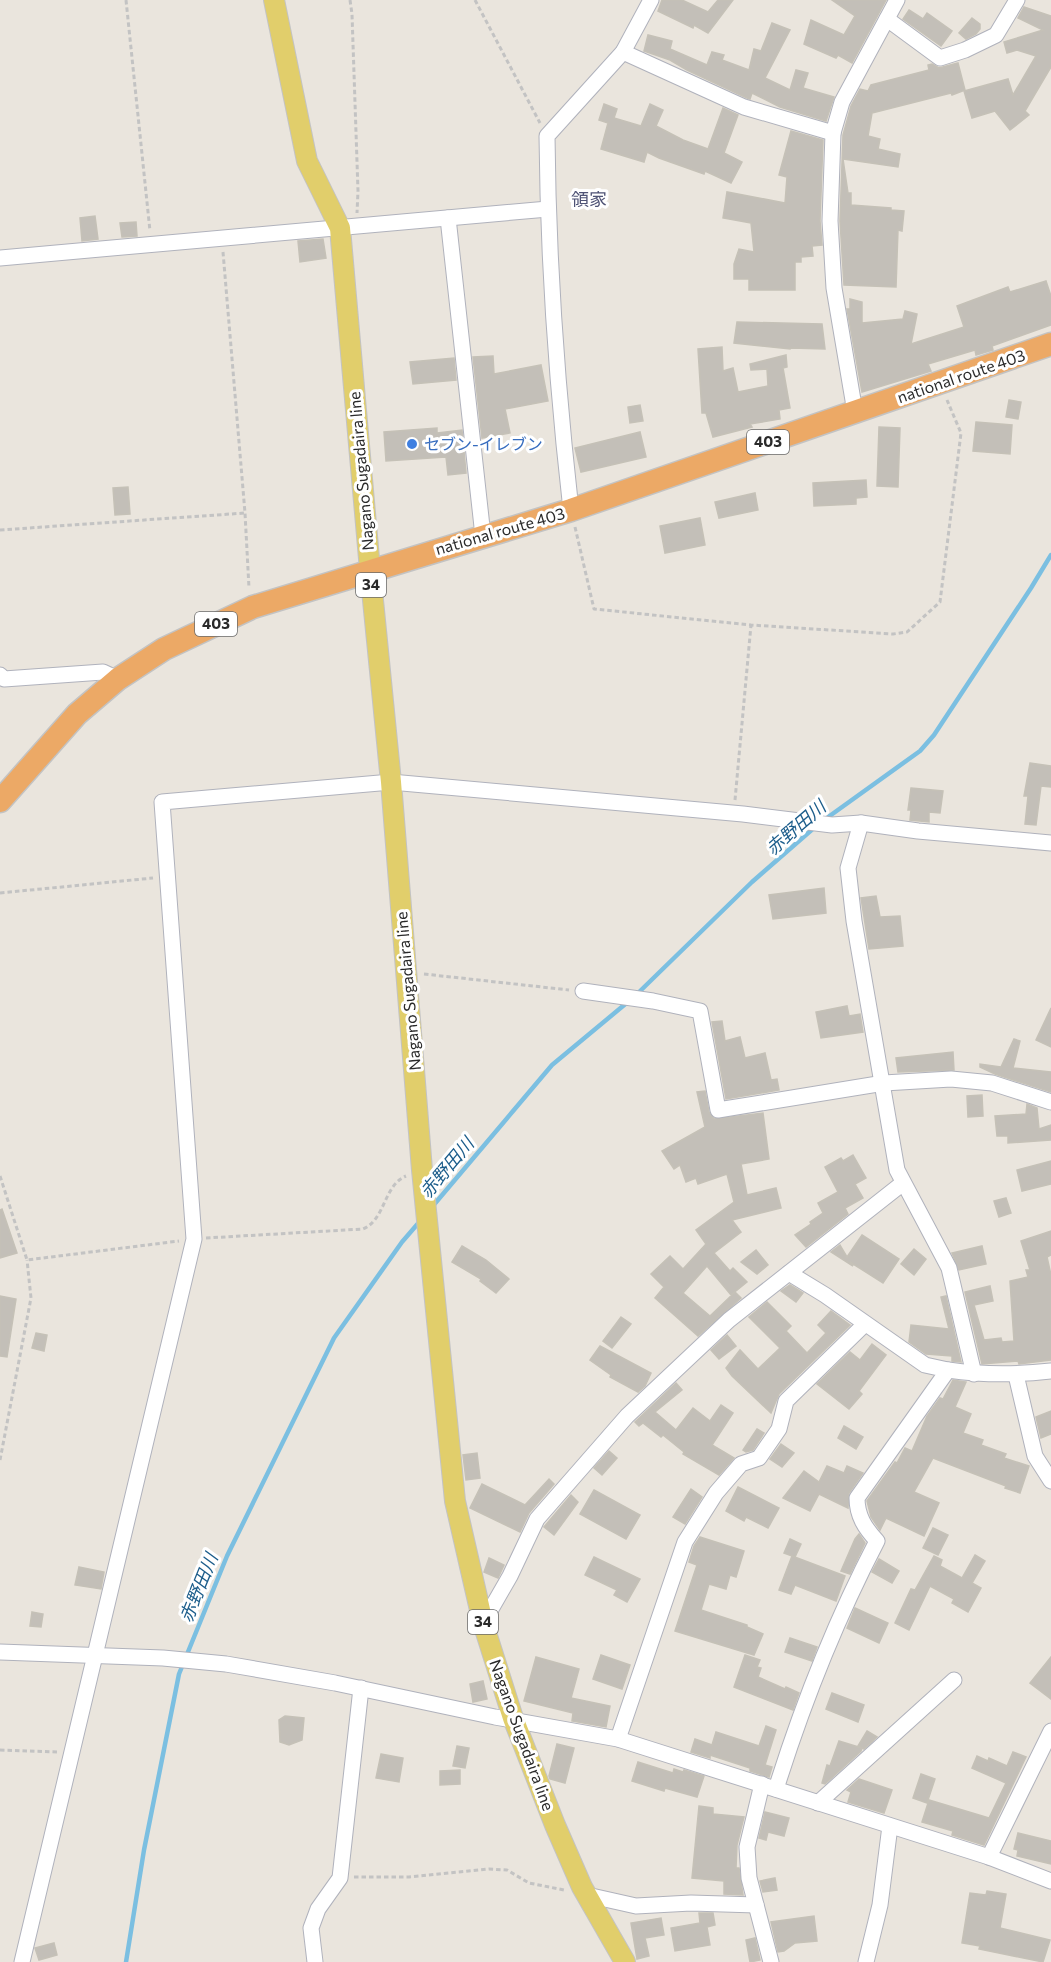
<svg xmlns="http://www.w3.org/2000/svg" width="1051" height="1962" font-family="Commissioner,'Noto Sans JP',sans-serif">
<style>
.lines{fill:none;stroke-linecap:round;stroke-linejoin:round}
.stream{stroke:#7bbfe1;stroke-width:4.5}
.building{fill:#c3bfb8;stroke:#c5c1b7;stroke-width:1.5}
.minor-casing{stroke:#b0b2bc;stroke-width:17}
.major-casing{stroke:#c3c3c3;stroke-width:22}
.highway-casing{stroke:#c3c3c3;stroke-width:25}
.path{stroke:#c3c3c3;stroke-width:3;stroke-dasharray:4.5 3;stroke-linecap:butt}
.minor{stroke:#fff;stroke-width:15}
.major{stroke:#e1ce6b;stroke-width:20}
.highway{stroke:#eca966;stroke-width:22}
.shop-dot{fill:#3f7fe0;stroke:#fff;stroke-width:2}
.labels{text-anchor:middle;stroke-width:6;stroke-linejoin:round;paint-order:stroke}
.shield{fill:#fff;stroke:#6a6a6a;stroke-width:1.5}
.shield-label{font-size:15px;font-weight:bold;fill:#2a2a2a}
.street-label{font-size:16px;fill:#2a2a2a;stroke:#fff}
.shop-label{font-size:16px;fill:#366cbe;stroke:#fff;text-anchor:start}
.neighbourhood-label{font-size:18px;fill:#4f5375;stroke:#fff}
.water-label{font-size:18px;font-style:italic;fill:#1c5d8b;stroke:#fff}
</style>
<rect width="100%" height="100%" fill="#eae5dd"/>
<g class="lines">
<!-- stream -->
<g class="stream">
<path d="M824 820 920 751 934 735 1031 588 1051 555"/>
<path d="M635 996 752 882 815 827"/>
<path d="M432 1207 552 1065 629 1001"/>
<path d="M126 1962 144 1850 179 1674 227 1556 334 1338 402 1242 421 1220"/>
</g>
</g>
<!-- building -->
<g class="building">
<path d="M662 0H682L708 12 718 0H733L708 33 694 25 693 28 658 11Z"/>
<path d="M832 0H886L852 63 838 55 836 58 804 44 811 20 844 35 855 16Z"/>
<path d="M1024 7 1051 16V67L1025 111 1029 115 1010 130 995 111 972 118 964 91 1008 79 1013 95 1036 56 1017 50 1007 53 1004 42 1043 30 1018 18Z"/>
<path d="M909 10 923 19 927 13 952 31 941 46 903 19Z"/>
<path d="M972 18 980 24V29L976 34 966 39 959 33Z"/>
<path d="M772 23 790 30 765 78 790 90 796 70 808 73 803 88 834 97 826 121 780 107 752 93 750 99 747 98 687 70 670 60 644 51 648 35 672 41 670 49 707 65 712 52 724 55 722 60 749 70 754 49 761 51Z"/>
<path d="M958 63 965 90 952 95 951 93 872 113 868 136 880 139 878 149 900 154 898 167 843 159 848 193H851V205L891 208V210L904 211 902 231 898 230 896 287 844 285 840 221 843 135 851 106 860 89 868 91 871 85 929 70 928 65 932 64 939 68Z"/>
<path d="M604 104 617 109 614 118 641 126 650 104 663 110 656 126 683 140 708 149 723 108 738 115 724 153 742 162 731 183 705 171 704 174 659 158 647 152 644 162 601 149 608 123 599 120Z"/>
<path d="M791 131 823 140 820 221 822 245 812 246 813 256 801 257V262H795V290H749V279H734V264L739 249 754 252 751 223 723 218 727 192 785 203 787 177 779 175Z"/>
<path d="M95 216 98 239 82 241 80 218Z"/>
<path d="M136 222 137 236 122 237 120 223Z"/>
<path d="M323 239 326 258 300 262 298 241Z"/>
<path d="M1046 281 1051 296V325L992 346 993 350 976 355 975 350 928 364 931 371 862 392 847 309H850V299L862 302V323L903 319 905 311 917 314 911 344 964 327 957 306 1008 287 1010 292Z"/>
<path d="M737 322 822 324 825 349 790 348V349L734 343Z"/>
<path d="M722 347 723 371 733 368 738 392 768 386 767 369 751 370 750 364 786 355 787 367 783 368 790 408 779 410 780 419 750 424 752 427 713 437 706 413H702L698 349Z"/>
<path d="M493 356 494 374 541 365 548 401 505 409 510 433 482 438 473 357Z"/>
<path d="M454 358 456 380 413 384 410 362Z"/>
<path d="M1009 400 1021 402 1018 419 1006 417Z"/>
<path d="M640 405 643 421 630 423 628 407Z"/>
<path d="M976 422 1012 425 1010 454 973 451Z"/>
<path d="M879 427 900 428 898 487 877 486Z"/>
<path d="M437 428V433L462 430 466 473 448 475 446 457 386 461 384 432Z"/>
<path d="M640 432 646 457 581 472 575 448Z"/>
<path d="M866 480 867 497 856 498V504L814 506 813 483Z"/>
<path d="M128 487 130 514 115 515 113 488Z"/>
<path d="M755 493 758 510 719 518 715 502Z"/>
<path d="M700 518 705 545 665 553 660 526Z"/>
<path d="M1030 763 1051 766V787L1041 786 1036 825 1025 824 1028 796H1024Z"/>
<path d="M911 788 943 791 940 813 929 812V822L910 820 911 810H908Z"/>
<path d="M824 888 826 913 773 919 769 895Z"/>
<path d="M876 896 880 917 900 916 903 946 869 949 861 898Z"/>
<path d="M847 1006 849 1016 860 1014 863 1032 821 1038 816 1012Z"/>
<path d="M1051 1008V1047L1036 1040Z"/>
<path d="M722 1021 725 1041 740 1037 745 1058 765 1053 771 1080 777 1079 779 1090 726 1099 712 1022Z"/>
<path d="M1014 1039 1020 1041 1013 1068 1051 1072V1092L995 1074 980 1067V1064L1001 1067Z"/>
<path d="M953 1052 954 1070 898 1072 896 1058Z"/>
<path d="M705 1091 709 1112 714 1119 763 1113 769 1159 741 1164 747 1195 776 1188 781 1208 732 1220 741 1232 714 1253 730 1271 733 1268 747 1282 731 1295 707 1266 683 1293 710 1316 735 1292 741 1298 698 1336 655 1298 664 1287 651 1274 670 1256 683 1269 706 1244 696 1230 734 1202 727 1174 698 1184 696 1178 686 1182 680 1165 674 1169 662 1151 705 1127 697 1092Z"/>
<path d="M982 1095 983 1116 968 1117 967 1096Z"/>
<path d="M1027 1104 1037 1108 1039 1129 1051 1125V1140L1008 1143V1136H997L995 1116 1026 1114Z"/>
<path d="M853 1155 866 1178 855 1184 863 1198 845 1208 848 1214 806 1247 795 1235 811 1224 810 1222 823 1213 818 1203 838 1192 825 1167 841 1158 843 1161Z"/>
<path d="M1051 1161V1184L1022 1191 1017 1170Z"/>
<path d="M1006 1198 1011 1213 999 1217 994 1201Z"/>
<path d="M2 1209 17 1253 0 1258V1210Z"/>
<path d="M1051 1231V1255L1047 1257 1051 1275V1360L1019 1364 1018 1361 982 1364 965 1292 990 1286 993 1301 974 1305 984 1340 1001 1338 1002 1342 1014 1341 1010 1281 1028 1277 1026 1270H1030L1021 1241Z"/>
<path d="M862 1235 899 1259 883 1283 850 1262 853 1266 831 1252 840 1245 847 1257Z"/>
<path d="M462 1246 486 1260 509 1279 496 1293 480 1281 481 1279 452 1262Z"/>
<path d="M982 1246 986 1264 959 1270 952 1253Z"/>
<path d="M914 1249 926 1259 914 1275 901 1264Z"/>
<path d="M756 1250 768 1265 757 1274 741 1262Z"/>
<path d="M790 1285 803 1293 796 1302 781 1291Z"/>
<path d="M0 1296 16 1299 7 1357 0 1356Z"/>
<path d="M946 1296 961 1362 952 1361V1356L926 1354 909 1342 911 1325 949 1329 941 1297Z"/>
<path d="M767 1302 791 1326 786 1331 807 1353 826 1333 818 1325 831 1311 850 1325 779 1394 771 1413 732 1376 726 1368 740 1350 758 1369 780 1348 749 1317Z"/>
<path d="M621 1317 631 1324 612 1348 603 1341Z"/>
<path d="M36 1333 47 1335 44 1351 32 1348Z"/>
<path d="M727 1335 736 1346 719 1359 711 1350Z"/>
<path d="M872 1344 886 1355 859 1391 862 1394 849 1409 817 1384 850 1352 860 1360Z"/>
<path d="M600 1346 651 1373 645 1386 638 1392 610 1377 611 1375 590 1360Z"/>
<path d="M953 1380 966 1382 955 1407 971 1414 963 1433 983 1440 981 1445 1006 1454 1004 1458 1029 1466 1020 1493 1005 1488 1006 1486 933 1458 914 1492 939 1503 924 1536 886 1518 880 1530 871 1517 867 1501 895 1462 897 1463 905 1448 912 1451 927 1416 940 1398 943 1399Z"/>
<path d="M676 1383 682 1390 655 1412 676 1430 693 1408 710 1421 721 1405 733 1413 712 1445 734 1458 719 1475 683 1454 684 1452 663 1435 661 1437 643 1423 639 1426 635 1422Z"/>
<path d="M1051 1411V1434L1041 1438 1036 1417Z"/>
<path d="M844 1426 863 1437 856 1449 838 1438Z"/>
<path d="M757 1429 764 1433 753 1450 746 1452 743 1450Z"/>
<path d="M781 1444 794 1453 782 1467 770 1459Z"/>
<path d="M609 1451 617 1458 602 1475 594 1468Z"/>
<path d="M477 1453 480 1478 466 1480 463 1455Z"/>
<path d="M827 1466 844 1473 847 1466 863 1473 849 1493 848 1508 819 1494 810 1511 783 1498 804 1471 819 1482Z"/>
<path d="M549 1479 554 1484 529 1513 520 1532 470 1508 482 1484 525 1505Z"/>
<path d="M738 1487 779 1508 768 1528 746 1517 744 1521 726 1511Z"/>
<path d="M691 1489 702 1497 685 1524 673 1517Z"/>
<path d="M594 1490 640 1515 626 1539 580 1514Z"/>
<path d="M571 1495 578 1502 554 1535 544 1527Z"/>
<path d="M933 1528 948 1535 938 1555 923 1548Z"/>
<path d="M859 1534 865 1543 850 1574 841 1571 855 1539Z"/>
<path d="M700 1537 744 1551 736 1577 730 1575 726 1589 709 1584 701 1610 747 1625V1627L763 1634 754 1655 675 1631 697 1565 689 1562 694 1546Z"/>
<path d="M790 1539 801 1544 795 1557 784 1553Z"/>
<path d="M975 1555 985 1561 972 1583 981 1588 968 1612 952 1603 954 1599 930 1586 909 1630 895 1623 911 1589 915 1590 934 1556 942 1560 940 1566 962 1578Z"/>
<path d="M792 1556 845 1576 836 1601 795 1585 791 1594 779 1590Z"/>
<path d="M594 1557 640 1579 627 1602 614 1595 617 1590 585 1575Z"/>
<path d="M489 1558 504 1565 498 1578 484 1572Z"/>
<path d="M879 1559 899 1571 892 1583 872 1572Z"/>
<path d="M79 1567 104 1572 101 1589 75 1585Z"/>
<path d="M855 1608 888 1623 879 1643 847 1628Z"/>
<path d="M32 1612 43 1614 41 1627 30 1626Z"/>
<path d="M790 1638 817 1647 812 1661 785 1652Z"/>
<path d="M601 1655 630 1665 622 1689 593 1679Z"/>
<path d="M745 1655 760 1660 757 1667 761 1668 758 1677 785 1689 786 1687 799 1693 793 1710 734 1687Z"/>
<path d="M536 1657 579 1669 571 1698 610 1706 606 1727 572 1721 573 1713 524 1701Z"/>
<path d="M1051 1657V1699L1030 1683Z"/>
<path d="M483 1681 487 1699 473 1702 470 1684Z"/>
<path d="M832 1693 864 1705 858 1722 826 1709Z"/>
<path d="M285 1716 304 1718 302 1740 289 1745 280 1742 279 1720Z"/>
<path d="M766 1726 776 1730 765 1765 772 1767 769 1777 750 1771V1768L710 1755V1758L691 1752 695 1739 712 1745 716 1732 759 1746Z"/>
<path d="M867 1731 877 1737 864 1749 858 1746Z"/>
<path d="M839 1741 862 1748 861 1751 825 1784 822 1783 827 1765 830 1766Z"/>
<path d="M557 1744 574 1748 565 1783 550 1779 549 1776Z"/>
<path d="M457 1746 469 1748 465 1768 453 1766Z"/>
<path d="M1013 1752 1026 1757 984 1845 952 1835 953 1831 922 1822 929 1800 989 1818 1006 1783 972 1768 977 1756 988 1761 989 1758 1007 1766Z"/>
<path d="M381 1754 403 1758 399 1782 376 1778Z"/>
<path d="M638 1762 673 1773 674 1769 683 1772 684 1770 704 1776 697 1797 665 1788 664 1791 632 1781Z"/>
<path d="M460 1770V1784L440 1785V1771Z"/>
<path d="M921 1774 935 1779 927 1803 913 1798Z"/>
<path d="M859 1779 892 1790 884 1813 848 1802 851 1792 847 1790Z"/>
<path d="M699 1806 713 1808V1814L744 1817 737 1845 736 1868H739L743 1895 724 1894V1881L692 1878Z"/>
<path d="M765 1812 789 1818 784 1836 768 1832 766 1840 759 1838Z"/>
<path d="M1018 1833 1051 1841V1864L1017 1856 1018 1850 1014 1849Z"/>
<path d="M775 1878 777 1890 763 1892 760 1881Z"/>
<path d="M987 1891 1006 1894 1000 1928 1050 1940 1043 1962 979 1949 980 1946 962 1943 970 1893 986 1895Z"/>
<path d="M699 1913H713L715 1925 707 1927 710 1945 675 1951 671 1928 700 1923Z"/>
<path d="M814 1916 817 1941 795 1943 784 1951 778 1952 771 1922Z"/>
<path d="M661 1918 664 1935 645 1938 649 1956 637 1959 631 1923Z"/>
<path d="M755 1938 760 1960 750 1962 746 1940Z"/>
<path d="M54 1943 57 1955 39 1960 35 1948Z"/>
</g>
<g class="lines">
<!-- minor casing -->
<g class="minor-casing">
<g id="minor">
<path d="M887 19 940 58 965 50 996 35 1017 0"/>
<path d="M623 52 744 107 833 133"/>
<path d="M448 218 483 536"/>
<path d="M0 258 548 209"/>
<path d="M855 412 834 288 830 221 833 133 842 102 897 0"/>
<path d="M571 510C557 387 548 259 547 136L623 52 651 0"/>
<path d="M0 675 4 679 103 672 118 679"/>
<path d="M861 823 848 868 854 921 897 1170 949 1268 974 1374"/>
<path d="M583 991 653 1001 700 1011 718 1110 884 1083 951 1079 992 1083 1051 1102"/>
<path d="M948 1370C983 1375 1016 1375 1051 1371"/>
<path d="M1016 1375 1035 1456 1051 1481"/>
<path d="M483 1623 510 1576 537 1519 627 1416 729 1320 903 1183"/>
<path d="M0 1652 163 1658 226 1664 335 1683 495 1717 618 1739 989 1857 1051 1881"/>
<path d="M618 1739 685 1542 716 1493 741 1464 759 1458 779 1429 786 1401 865 1324"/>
<path d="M762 1784 747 1847 749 1878 771 1962"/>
<path d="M776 1789C802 1706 837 1618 877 1541 865 1528 857 1516 857 1498L948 1370 925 1365 825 1295 789 1273"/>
<path d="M818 1803 954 1680"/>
<path d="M989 1857 1051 1731"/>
<path d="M587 1895 636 1906 691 1903 756 1905"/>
<path d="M22 1962 194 1239 162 802 391 782 743 814 832 825 861 823 918 831 1051 843"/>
<path d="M315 1962 311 1928 318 1909 340 1878 361 1688"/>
<path d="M866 1962 880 1905 890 1826"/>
</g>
</g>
<!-- major casing -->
<g class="major-casing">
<path id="major" d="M274 0 307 161 340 228 370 570 391 782 422 1170 455 1501 483 1623 513 1718 555 1825 582 1887 625 1962"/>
</g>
<!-- highway casing -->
<g class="highway-casing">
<path id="highway" d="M0 801 77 714 118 679 164 649 253 607 571 510 1051 344"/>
</g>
<!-- path -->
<g class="path">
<path d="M126 0 150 231"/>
<path d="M350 0 352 14 358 191 357 213"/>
<path d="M475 0 540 123"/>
<path d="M223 252 245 513 249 588"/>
<path d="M575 527 594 609 751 625 893 634 907 632 940 602 961 433 947 400"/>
<path d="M0 530 245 513"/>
<path d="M735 800 751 625"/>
<path d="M0 893 153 878"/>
<path d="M424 974 569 990"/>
<path d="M0 1176 27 1260 179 1241"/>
<path d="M206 1238 363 1229C386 1219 383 1186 406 1176"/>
<path d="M0 1460 31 1298 27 1260"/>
<path d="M0 1750 58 1752"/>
<path d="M354 1877H409L489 1869 507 1870 529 1883 564 1890"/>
</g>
<!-- minor -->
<use href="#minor" class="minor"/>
<!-- major -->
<use href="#major" class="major"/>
<!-- highway -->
<use href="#highway" class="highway"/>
</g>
<!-- markers -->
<circle class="shop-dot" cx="412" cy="444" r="6"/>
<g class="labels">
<!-- shield labels -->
<g class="shield">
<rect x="747" y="430" width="42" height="24" rx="4.5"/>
<rect x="356" y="573" width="30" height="24" rx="4.5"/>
<rect x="195" y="612" width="42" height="24" rx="4.5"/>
<rect x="468" y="1610" width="30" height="24" rx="4.5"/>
</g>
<g class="shield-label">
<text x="768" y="447">403</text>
<text x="371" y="590">34</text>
<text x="216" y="629">403</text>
<text x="483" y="1627">34</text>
</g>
<!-- street labels -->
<g class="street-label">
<text transform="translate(961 376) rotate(-19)" y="6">national route 403</text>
<text transform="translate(361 471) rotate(-95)" y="6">Nagano Sugadaira line</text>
<text transform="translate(500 531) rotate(-16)" y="6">national route 403</text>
<text transform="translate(408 991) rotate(-95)" y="6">Nagano Sugadaira line</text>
<text transform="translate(522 1735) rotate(70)" y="6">Nagano Sugadaira line</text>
</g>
<!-- shop labels -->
<g class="shop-label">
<text x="424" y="450">セブン-イレブン</text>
</g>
<!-- neighbourhood labels -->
<g class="neighbourhood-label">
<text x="589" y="206">領家</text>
</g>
<!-- water labels -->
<g class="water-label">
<text transform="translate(796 828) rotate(-41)" y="6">赤野田川</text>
<text transform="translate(447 1168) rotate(-50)" y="6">赤野田川</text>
<text transform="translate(199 1588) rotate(-68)" y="6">赤野田川</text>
</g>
</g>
</svg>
